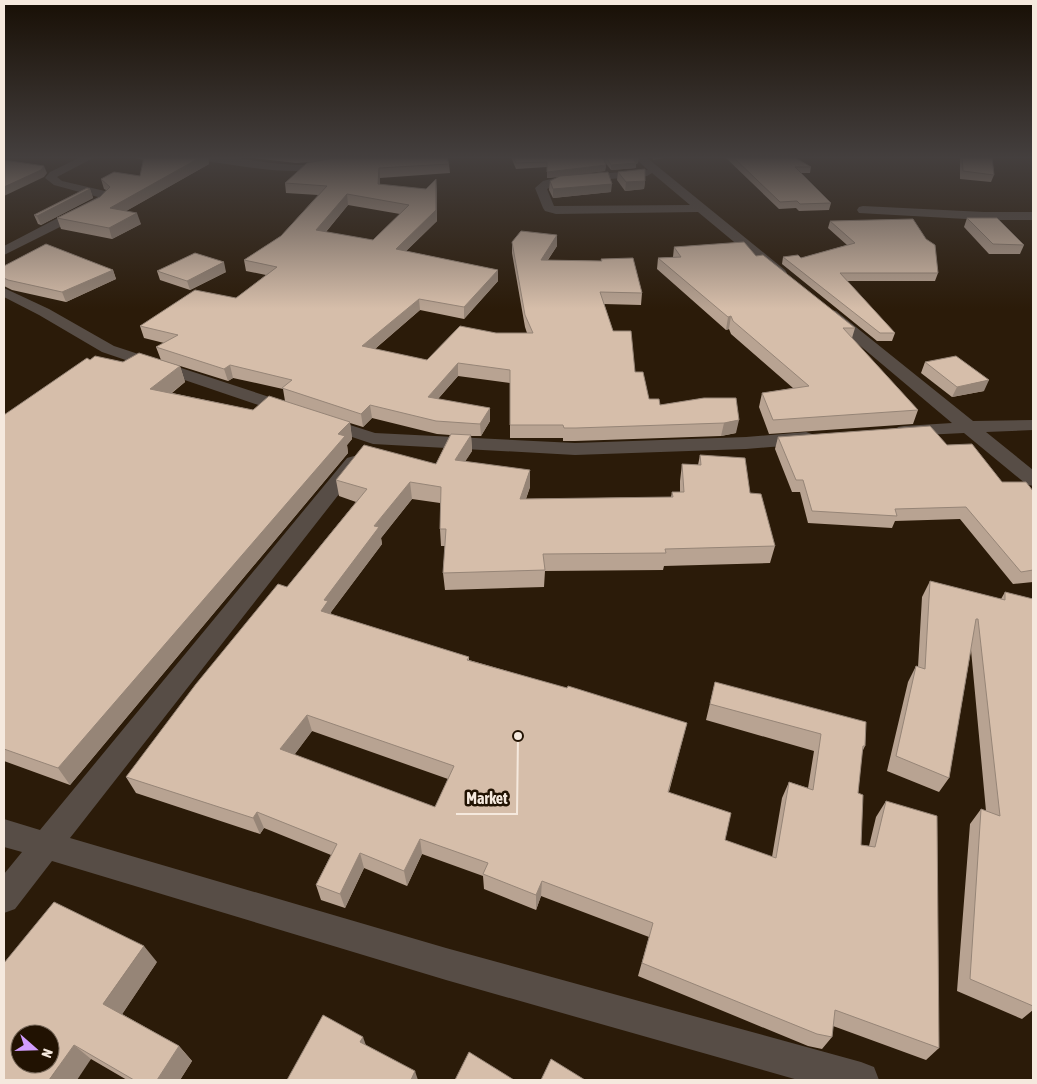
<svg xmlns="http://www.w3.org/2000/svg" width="1037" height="1084" font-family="'Asap Condensed',sans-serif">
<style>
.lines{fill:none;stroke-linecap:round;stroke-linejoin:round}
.street{fill:#574d46;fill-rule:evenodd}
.wall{fill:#b8a392;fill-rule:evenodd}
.shaded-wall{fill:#968577}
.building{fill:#d6beaa;stroke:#968577;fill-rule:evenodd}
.leader{fill:none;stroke:#f5e9de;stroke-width:2}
.callout-dot{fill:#f5e9de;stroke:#211202;stroke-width:2}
.callout-label{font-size:16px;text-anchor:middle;font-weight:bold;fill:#f5e9de;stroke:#211202;stroke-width:5;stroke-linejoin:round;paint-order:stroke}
</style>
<rect width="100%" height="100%" fill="#2b1b09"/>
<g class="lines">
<!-- street -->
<g class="street">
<path d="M81 157H95L57 177 62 181 105 191 111 197 102 206 4 255V246L98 197 54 185 45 178 50 172Z"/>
<path d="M193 157C204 157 216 156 228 157 262 161 303 171 336 160L338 157H348L345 164C299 179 245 166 198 160Z"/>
<path d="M634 157H646L785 270 787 273 785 276H775L698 212 556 214 545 211 543 208 535 188 543 181 559 177 648 170ZM652 173 690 205 556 206H554L547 189 559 183 647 176Z"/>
<path d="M863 206 984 212H1033V220H984L859 213 857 210 859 207Z"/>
<path d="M4 288 49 309 114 346 297 406 300 410 297 414 291 415 285 414 102 352 39 315 4 297Z"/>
<path d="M831 310 836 311 973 421 1033 420V430L986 432 1033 470V486L1026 484 964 433 904 436 898 435 895 431 898 427 904 426 952 423 826 317 824 314 826 311Z"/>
<path d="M325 417 375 433 575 443 746 437 806 432 812 434 815 438 812 442 806 444 746 449 575 455 373 444 319 426 316 422 319 418Z"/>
<path d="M354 456 361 458 364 462 361 466 70 838 446 948 861 1062 874 1067 879 1080H798L446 980 52 861 15 909 4 913V874L22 852 4 847V819L40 830 347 458Z"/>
</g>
</g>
<!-- wall -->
<g class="wall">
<path d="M132 157H208L209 164 126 211 141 224 112 239 61 229 57 218 100 197 106 190 104 189 101 179 140 176 144 160Z"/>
<path d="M246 157H336L335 158 449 164 450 173 380 178V185L426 189H437V221L406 251 498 270V281L464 319 420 310 375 349 427 360 496 333H527L525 327 512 253V242L557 235V246L548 260 601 261V259L642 293 641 305 604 304 613 331 649 399 660 405 704 398 736 433 721 436 575 441H563V438H510V383L458 376 438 399 490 408V421L481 436H471L472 451 465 461 530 487 526 499 671 497 672 492H680V481L682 464 698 465 700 455 750 493 775 546 770 563 664 566 663 570 545 571 544 587 445 590 443 573 445 546H441L440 529V503L412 499 381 538 382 544 331 612V614L469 657V660L687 723 669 792 725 840 772 857 782 798 789 782 808 788 814 751 706 720 715 682 865 746 862 752 858 793 861 845 869 846 876 817 886 801 939 1048 926 1060 833 1026 832 1037 822 1049 808 1046 638 976 649 937 541 896 536 910 484 889 483 876 422 854 407 886 364 868 345 908 321 900 316 885 331 855 264 828 260 834 136 793 126 777 287 587 356 502 339 496 336 480 436 464 450 435 437 434 372 418 363 427 350 423 352 439 347 445 348 453 70 785 4 761V415L90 360 180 366 185 382 172 393 253 410 285 401 283 389 233 378 228 381 161 360 156 347 164 343 144 338 140 326 236 298 266 275 246 271 244 260 281 236 318 195 286 193 285 183 310 162 296 163ZM348 205 400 214 373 240 326 232ZM312 731 448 779 435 807 294 755Z"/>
<path d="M511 157H638V163L636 164V168L611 170 605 162 606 165 605 171 563 176 611 192 553 198 549 190 550 181 559 177 547 178V167L516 169Z"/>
<path d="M725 157H794L811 167 810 173H801L831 203 829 210 799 211 796 208 779 209Z"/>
<path d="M960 157H992L994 175 991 182 960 179Z"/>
<path d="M618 172 645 181 644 189 625 191 617 180Z"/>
<path d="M90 189 93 198 41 225 38 224 34 215Z"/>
<path d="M967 218 1024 245 1020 254H989L964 227Z"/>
<path d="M830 221 938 273 935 281H847L895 333 892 341H877L782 264 783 257 801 258 847 245 828 228Z"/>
<path d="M674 247 756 256 855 328 852 338 918 410 913 424 769 434 759 407 762 393 793 388 731 334 729 329 726 330 657 269 658 258 673 257Z"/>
<path d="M4 266 113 270 116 279 66 302 12 290 4 286Z"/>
<path d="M157 271 226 272 190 290 160 280Z"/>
<path d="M925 362 984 391 952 397 921 373Z"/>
<path d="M778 437 947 445 1002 482 1033 491V582L1013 584 960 519 895 521 892 528 808 523 800 492H792L775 449Z"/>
<path d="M930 581 1001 599 1005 592 1033 599V1010L1022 1019 957 991 970 824 981 809 986 811 971 650 949 778 939 792 887 771 908 682 916 666 918 667 922 597Z"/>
<path d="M157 962 122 1014 179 1046 192 1061 180 1080H127L91 1059 4 1080Z"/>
</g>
<!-- shaded-wall -->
<g class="shaded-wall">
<path d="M201 157H208L209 164 114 218 110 208Z"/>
<path d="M322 157H336L335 158 323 161Z"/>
<path d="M653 157H669L653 160Z"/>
<path d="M639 158 638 163 636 164V168L611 170V165Z"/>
<path d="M606 165 605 171 547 178V172Z"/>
<path d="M44 166 47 173 44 177 4 196V187Z"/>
<path d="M379 168 380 178 379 195 378 184Z"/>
<path d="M436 179 437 189V221L397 260 396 249Z"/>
<path d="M645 181 644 189 625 191 626 182Z"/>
<path d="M612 184 611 192 553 198V189Z"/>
<path d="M90 189 93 198 41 225 37 216Z"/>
<path d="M347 194 348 205 318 241 316 230Z"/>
<path d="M137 213 141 224 112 239 109 228Z"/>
<path d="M557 235V246L540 271 541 260Z"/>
<path d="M224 262 226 272 190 290 187 281Z"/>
<path d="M113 270 116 279 66 302 62 292Z"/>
<path d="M498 270V281L464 319V307Z"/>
<path d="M419 299 420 310 364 358 362 346Z"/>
<path d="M731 316 729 329 726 330 728 317Z"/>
<path d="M458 363V376L429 409 428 397Z"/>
<path d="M230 365 233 378 228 381 224 369Z"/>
<path d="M180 366 185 382 156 405 150 389Z"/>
<path d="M989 380 984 391 952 397 957 387Z"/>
<path d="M370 405 372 418 363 427 361 414Z"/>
<path d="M490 408V421L481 436 480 424Z"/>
<path d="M739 420 736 433 721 436 724 423Z"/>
<path d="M350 422 352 439 347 445 348 453 70 785 58 768 338 434Z"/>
<path d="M471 435 472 451 456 476 455 460Z"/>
<path d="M530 470V487L520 515V499Z"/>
<path d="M410 482 412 499 381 538 382 544 331 612 332 618 321 611 324 600 374 526Z"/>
<path d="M307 715 312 731 286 766 280 749Z"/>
<path d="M257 812 264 828 260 834 253 818Z"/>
<path d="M420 839 422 854 407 886 404 871Z"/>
<path d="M360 853 364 868 345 908 340 894Z"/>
<path d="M542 881 541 896 536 910V895Z"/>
<path d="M144 946 157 962 119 1019 103 1004Z"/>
<path d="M363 1037 368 1051 360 1042Z"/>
<path d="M74 1045 91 1059 77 1080H49Z"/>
<path d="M179 1046 192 1061 180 1080H157Z"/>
<path d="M415 1071 418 1080H411Z"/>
</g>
<!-- building -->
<g class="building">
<path d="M144 157H201L110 208 137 213 109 228 57 218 100 197 110 187 101 179 114 172 140 176Z"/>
<path d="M338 157H447L449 164 379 168 378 184 426 189 436 179V210L396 249 498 270 464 307 419 299 362 346 427 360 460 326 496 333H533L525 315 512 242 521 231 557 235 541 260 602 261 601 259 633 258 642 293 600 292 613 331H631L635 372H643L649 399H659L660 405 704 398H736L739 420 724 423 576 428H564L563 425H510V370L458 363 428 397 490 408 480 424 436 421 370 405 361 414 282 388 292 380 230 365 224 369 156 347 178 335 140 326 195 290 236 298 277 267 244 260 281 236 327 186 285 183 307 163ZM347 194 409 205 373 240 316 230Z"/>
<path d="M513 157H603L606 165 547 172V162L516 163Z"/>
<path d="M606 157H638L639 158 633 159 636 163 611 165Z"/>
<path d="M733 157H794L811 167H795L831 203 800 204 797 201 780 202Z"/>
<path d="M962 157H992L994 175 963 171Z"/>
<path d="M4 160 44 166 41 170 4 187Z"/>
<path d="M645 169V181L626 182 618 172Z"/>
<path d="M608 172 612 184 553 189 550 181 560 176Z"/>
<path d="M87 188 90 189 37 216 34 215Z"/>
<path d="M967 218H997L1024 245 993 244Z"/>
<path d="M913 219 926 239 935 245 938 273H840L895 333H880L783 257 798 255 801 258 855 243 830 221Z"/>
<path d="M744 242 756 256 763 255 855 328H843L918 410 773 420 762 393 809 386 733 321 731 316 728 317 658 258 681 257 674 247Z"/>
<path d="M46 244 113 270 62 292 8 280 4 278V266Z"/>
<path d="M195 253 224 262 187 281 157 271Z"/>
<path d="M139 353 180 366 150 389 253 410 269 396 350 422 338 434 345 436 58 768 4 749V415L87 358 90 360 95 356 123 362Z"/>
<path d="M956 356 989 380 957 387 925 362Z"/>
<path d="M930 426 947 445 972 444 1002 482H1026L1033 491V570L1021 572 966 507 895 509 897 516 812 511 803 480H796L778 437Z"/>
<path d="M451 434 471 435 455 460 530 470 520 499 673 497 672 492H684L682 464 701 465 700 455 745 458 750 493 761 494 775 546 665 549 666 553 543 554 545 570 443 573 446 529H440L441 487 410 482 374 526 379 527 324 600 328 601 321 611 469 657 467 660 567 688 568 686 687 723 668 792 731 813 725 840 776 858 789 782 813 790 821 734 710 704 715 682 866 722 865 746H863L858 793 863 795 861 845 875 847 886 801 937 816 939 1048 835 1010 832 1037 817 1034 642 963 653 923 542 881 536 895 483 874 488 863 420 839 404 871 360 853 340 894 316 885 337 844 257 812 253 818 126 777 196 684 278 584 287 587 367 489 336 480 364 445 436 464ZM307 715 454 766 435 807 280 749Z"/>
<path d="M930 581 1005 600V592L1033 599V1006L970 979 981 809 1000 816 978 619H976L949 778 896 756 916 666 925 669Z"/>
<path d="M54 902 144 946 103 1004 179 1046 157 1080H134L74 1045 49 1080H4V963ZM20 1034H50V1064H20Z"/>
<path d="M323 1015 363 1037 360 1042 415 1071 411 1080H287Z"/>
<path d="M469 1052 514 1080H455Z"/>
<path d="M551 1059 585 1080H541Z"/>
</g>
<!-- sky -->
<linearGradient id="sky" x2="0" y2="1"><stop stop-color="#180f05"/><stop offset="0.51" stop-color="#443f3e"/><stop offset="1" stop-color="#443f3e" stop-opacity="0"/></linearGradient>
<rect width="1037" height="309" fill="url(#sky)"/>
<!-- callouts -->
<path class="leader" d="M518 736L517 814H456"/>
<circle class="callout-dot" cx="518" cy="736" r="5"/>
<g class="callout-label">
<text x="487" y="804">Market</text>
</g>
<!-- border -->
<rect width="1037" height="1084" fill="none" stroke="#f5e9de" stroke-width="10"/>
<!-- north arrow -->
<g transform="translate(35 1049) rotate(110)"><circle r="24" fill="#211202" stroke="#76685a"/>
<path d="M0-4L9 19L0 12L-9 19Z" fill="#d19dfe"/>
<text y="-8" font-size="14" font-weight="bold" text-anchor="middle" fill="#f5e9de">N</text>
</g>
</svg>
